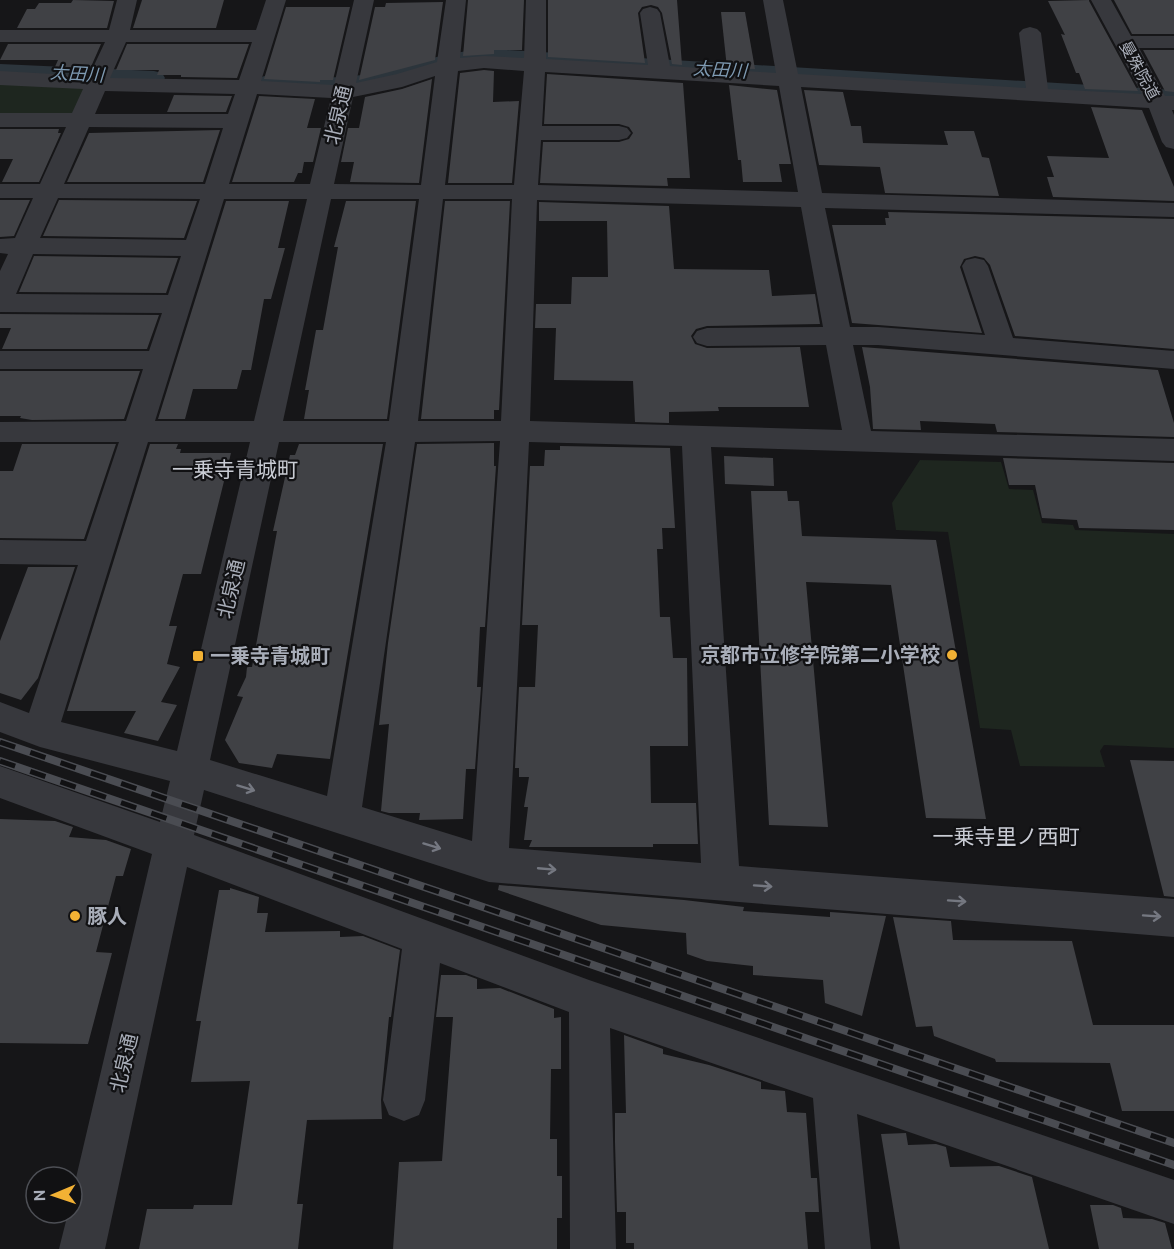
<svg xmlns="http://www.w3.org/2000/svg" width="1174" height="1249" font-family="Ubuntu,'Noto Sans JP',sans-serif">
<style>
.green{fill:#1e261f}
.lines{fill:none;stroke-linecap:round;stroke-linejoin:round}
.canal{fill:#2c353c;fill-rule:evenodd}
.building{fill:#404145}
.minor{fill:#37383d;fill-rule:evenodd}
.rail-casing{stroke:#4a4c52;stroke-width:8}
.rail{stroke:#111113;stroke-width:5;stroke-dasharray:16;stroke-linecap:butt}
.oneway{stroke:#757881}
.poi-dot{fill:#f2b134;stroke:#111113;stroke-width:2}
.labels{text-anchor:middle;stroke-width:4.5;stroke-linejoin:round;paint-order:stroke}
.far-street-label{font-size:16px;fill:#a8adb8;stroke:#111113}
.far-water-label{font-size:18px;font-style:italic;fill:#7f9bb3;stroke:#111113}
.street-label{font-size:20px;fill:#a8adb8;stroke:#111113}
.poi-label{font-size:20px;font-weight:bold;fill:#a8adb8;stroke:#111113;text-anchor:start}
.neighbourhood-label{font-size:21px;fill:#c9ccd4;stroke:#111113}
</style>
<rect width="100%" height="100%" fill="#161618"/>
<!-- green -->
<g class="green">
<path d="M0 81 88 85 73 118H0Z"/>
<path d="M920 460 1001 462 1009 489 1033 490 1042 523 1073 525 1075 530 1174 534V748L1104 745 1100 751 1105 767 1020 766 1011 730 980 728 948 532 896 530 892 503Z"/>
</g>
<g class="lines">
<!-- canal -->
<g class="canal">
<path d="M491 49 1174 90V104L491 63C446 64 405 81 361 89 331 93 299 90 269 89L261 87 257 82 261 77 269 75C299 76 331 80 361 75 405 68 446 50 491 49Z"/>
<path d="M0 64 154 71 162 73 165 78 162 83 154 85 0 78Z"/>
</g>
</g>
<!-- building -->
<g class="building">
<path d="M73 0 114 1 107 28H17L27 9H35L39 3H71Z"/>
<path d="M142 0H224L216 28H133Z"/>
<path d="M468 0H524L522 50H494V54L463 56Z"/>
<path d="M548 0H677L682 65 672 64 662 13 658 7 651 5 642 7 638 13 645 63 548 57Z"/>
<path d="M1089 0V1L1138 91 1085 89 1079 73H1076L1061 34 1065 35 1048 1Z"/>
<path d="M1114 0H1174V34H1132Z"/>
<path d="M443 2 435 60 359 80 375 7H385L386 3Z"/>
<path d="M286 7H350L333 80H320V82L264 79Z"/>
<path d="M721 12H745L755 69 727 68Z"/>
<path d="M8 44H101L90 69H54L58 60H0Z"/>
<path d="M127 44H249L237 78 181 77V75H157L159 70H116Z"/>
<path d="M1143 50H1174V92L1165 91Z"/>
<path d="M484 70 494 71 493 102 519 101 512 183H448L460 73Z"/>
<path d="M547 74 683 83 690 178H667L668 186 540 183 543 142H619L629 139 633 133 629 127 619 124H544Z"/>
<path d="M432 79 419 183 350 182 354 162H341L348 128H359L365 97 402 89Z"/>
<path d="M729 85 777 90 791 164H779L782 182H743L741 160H738Z"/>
<path d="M804 90 843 92 851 126H861L863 143 948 145 944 131H974L982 157 989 158 999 196 885 193 880 167 819 165Z"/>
<path d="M174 95 232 96 226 112H167Z"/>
<path d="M259 96 315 99 307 128H321L313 162H304L302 173H298L294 182H232Z"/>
<path d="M1091 107 1142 110 1174 187V201L1053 197 1047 177H1054L1047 156 1109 158Z"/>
<path d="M0 129H59L58 133H61L39 182H2L13 159H0Z"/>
<path d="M220 130 203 182H67L89 133Z"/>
<path d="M0 200H30L14 236 0 237Z"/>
<path d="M59 200 197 201 184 238 43 236Z"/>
<path d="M226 201H289L278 248H285L271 299H264L251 370H242L237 389H193L185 419H158Z"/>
<path d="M346 201H416L387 419H304L309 390H305L316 330H323L338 247H334Z"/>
<path d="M445 201H510L499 410H494V419H421Z"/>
<path d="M539 202 669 206 674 269 769 270 772 296 815 294 820 324 707 326 696 329 691 336 695 344 707 348 800 347 809 407H718L719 411 669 412V423L635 422 633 381 554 380 556 328H535L536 304H571L572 277H608L607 221H539Z"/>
<path d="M888 212 1174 219V349L1015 336 990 265 984 258 975 256 964 259 960 267 982 333 852 323 832 225H886L885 218H889Z"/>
<path d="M34 256 178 258 166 293 19 292Z"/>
<path d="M0 314 159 315 147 349H2L11 328H0Z"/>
<path d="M862 347 1158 370 1174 423V437L997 432 995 424 920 421 921 430 873 429 870 387Z"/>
<path d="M0 371H140L124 419 32 420 20 418 21 416H0Z"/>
<path d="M494 443V466H496L485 627H480L477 687H481L475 769H466L463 819 419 820 420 813H389L381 811 389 724 379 725 388 643 417 444Z"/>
<path d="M22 444H116L84 539 0 538V471H13Z"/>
<path d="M150 444H178L176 449H181L180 453H231L201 574H183L169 626H177L167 664 180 667 161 702 177 705 158 741 124 733 136 711H67Z"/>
<path d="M299 444H383L330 759 277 754 272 768 239 763 225 740 243 697 237 696 246 677 247 667H252L277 531H273L290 455H295Z"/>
<path d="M560 446 670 448 675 528H662L663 549H657L660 617H670L673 658H687L688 746H650L651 803H696L698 844H653V847H529L532 840H524L528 807H524L529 777H519V768H515L519 687H535L538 625H522L530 466H544L545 450H560Z"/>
<path d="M724 456 773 458 774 486 725 484Z"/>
<path d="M1003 458 1174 463V530L1079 528 1077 520 1042 518 1035 485H1009Z"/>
<path d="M751 491H787L788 501H799L802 536 936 540 986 819 926 818 891 585 806 582 828 827 769 825Z"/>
<path d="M28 567H75L38 678 21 700 0 693V641Z"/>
<path d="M1130 760 1174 761V897L1164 896Z"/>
<path d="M0 819 55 821 73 827 69 837 106 840 131 849 123 876H116L96 952 112 953 88 1044 0 1043Z"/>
<path d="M499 885 684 900 744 907 743 911 830 917V912L886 916 862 1016 825 1003 823 980 753 975V966L707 961 687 954 686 933 601 925 498 890Z"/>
<path d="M230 888 259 897 257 913H268L265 932 340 931V937L363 936 400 950 391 1017H389L381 1100 382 1119 307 1120 297 1204H303L298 1249H139L147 1209H193L194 1205H232L250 1081 191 1082 201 1021H196L219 890H230Z"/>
<path d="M893 917 951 921 953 940 1072 941 1093 1025H1174V1111H1122L1110 1063 996 1062 995 1059 934 1036 932 1026 916 1027Z"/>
<path d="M441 975H466L477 979V989L500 988 554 1009V1018L561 1017V1069H551L550 1139H557V1176H562V1218H557V1249H393L399 1162 442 1161 453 1017H436Z"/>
<path d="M624 1035 663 1049V1054L709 1065 761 1082V1089L785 1091 787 1112 806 1113 811 1178H817L819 1212H805L808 1249H634V1243H626V1212H617L615 1142V1113H626Z"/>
<path d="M906 1133 908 1145 936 1144 946 1147 950 1167 999 1166 1032 1177 1049 1249H900L881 1134Z"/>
<path d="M1090 1205H1113L1121 1208 1123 1218 1152 1219 1165 1223 1172 1249H1099Z"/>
</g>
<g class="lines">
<!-- minor -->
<path class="minor" d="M117 0H137L130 30H256L266 0H286L261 81 334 85 354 0H374L356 83 397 74 437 62 446 0H466L460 58 484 56 524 58 526 0H546V59L648 65 640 13 643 9 650 7 657 9 660 13 670 66 776 73 763 0H783L798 74 1026 88 1019 33 1023 29 1030 27 1037 29 1041 33 1048 89 1142 94 1091 0H1111L1131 36H1174V48H1139L1165 96H1174V110H1172L1174 115V149L1166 147 1162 142 1149 108 801 87 822 193 1174 203V217L825 208 850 327H878L985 335 962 266 966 260 975 258 984 260 988 266 1013 338 1174 351V369L878 345H853L871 431 1174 439V461L711 447 739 866 1174 899V937L489 882 204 790 194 835 589 980 1174 1180V1224L857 1114 871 1249H825L813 1098 610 1028 616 1249H570L569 1012 440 963 425 1100 419 1115 404 1121 389 1115 383 1100 402 949 187 867 105 1249H59L68 1213H72V1195L152 854 0 798V766L160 822 170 781 40 747 0 732V702L29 713 78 565 0 564V540L86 541 119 442H0V422L126 421 143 369H0V351H149L162 313 0 312V271L8 254 0 253V239L15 238 33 198H0V184H40L66 127H0V113H72L83 89 0 85V71L89 76 105 42H0V30H109ZM126 42H252L239 80 110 78ZM484 68 524 71 514 185H445L458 71ZM545 72 779 86 798 192 538 185 541 140H619L627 138 631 133 627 128 619 126H542ZM435 76 421 185 334 184 353 97 402 87ZM105 91 235 94 228 114H95ZM257 94 331 98 310 184H229ZM89 127 223 128 205 184H64ZM58 198 200 199 186 240 40 238ZM224 199H307L254 421H155ZM331 199H419L389 421H283ZM443 199H512L501 421H418ZM537 200 801 207 823 327 707 328 697 331 693 337 697 343 707 346 826 345 842 430 530 421ZM33 254 181 256 168 295 16 294ZM500 441 472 841 362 807 415 442ZM148 442H250L177 751 61 722ZM279 442H386L327 796 210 760ZM529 442 682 446 701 863 509 848Z"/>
<!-- rail casing -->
<g class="rail-casing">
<g id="rail">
<path d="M0 742 1174 1143"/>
<path d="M0 761 1174 1165"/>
</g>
</g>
<!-- rail -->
<use href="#rail" class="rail"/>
</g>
<!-- one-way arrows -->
<defs><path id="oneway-shaft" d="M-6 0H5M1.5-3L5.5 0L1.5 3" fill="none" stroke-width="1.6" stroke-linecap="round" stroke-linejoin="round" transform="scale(1.5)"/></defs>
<g class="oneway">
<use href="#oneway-shaft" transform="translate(246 788) rotate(17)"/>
<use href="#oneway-shaft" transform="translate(432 846) rotate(17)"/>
<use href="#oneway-shaft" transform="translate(547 869) rotate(5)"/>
<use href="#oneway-shaft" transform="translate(763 886) rotate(4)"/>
<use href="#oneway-shaft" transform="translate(957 901) rotate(4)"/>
<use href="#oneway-shaft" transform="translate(1152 916) rotate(4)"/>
</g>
<!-- markers -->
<g class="poi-dot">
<circle cx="952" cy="655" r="6"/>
<rect x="192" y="650" width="12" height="12" rx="3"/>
<circle cx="75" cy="916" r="6"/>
</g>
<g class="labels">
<!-- far-street labels -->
<g class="far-street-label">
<text transform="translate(1140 70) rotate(61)" y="6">曼殊院道</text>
</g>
<!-- far-water labels -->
<g class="far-water-label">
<text transform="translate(720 70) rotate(3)" y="6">太田川</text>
<text transform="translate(77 74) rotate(3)" y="6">太田川</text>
</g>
<!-- street labels -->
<g class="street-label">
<text transform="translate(338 115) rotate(-77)" y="7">北泉通</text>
<text transform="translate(231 589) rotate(-77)" y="7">北泉通</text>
<text transform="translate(124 1063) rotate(-77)" y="7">北泉通</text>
</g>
<!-- poi labels -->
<g class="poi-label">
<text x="940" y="662" text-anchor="end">京都市立修学院第二小学校</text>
<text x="210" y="663">一乗寺青城町</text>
<text x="87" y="923">豚人</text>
</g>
<!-- neighbourhood labels -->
<g class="neighbourhood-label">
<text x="235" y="477">一乗寺青城町</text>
<text x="1006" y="844">一乗寺里ノ西町</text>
</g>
</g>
<!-- north arrow -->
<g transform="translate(54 1195) rotate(268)"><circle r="28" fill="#111113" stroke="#4d4f55" stroke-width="1.5"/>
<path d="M0-4.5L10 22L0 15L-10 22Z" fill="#f2b134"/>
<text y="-9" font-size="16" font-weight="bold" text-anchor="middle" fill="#a8adb8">N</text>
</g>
</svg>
